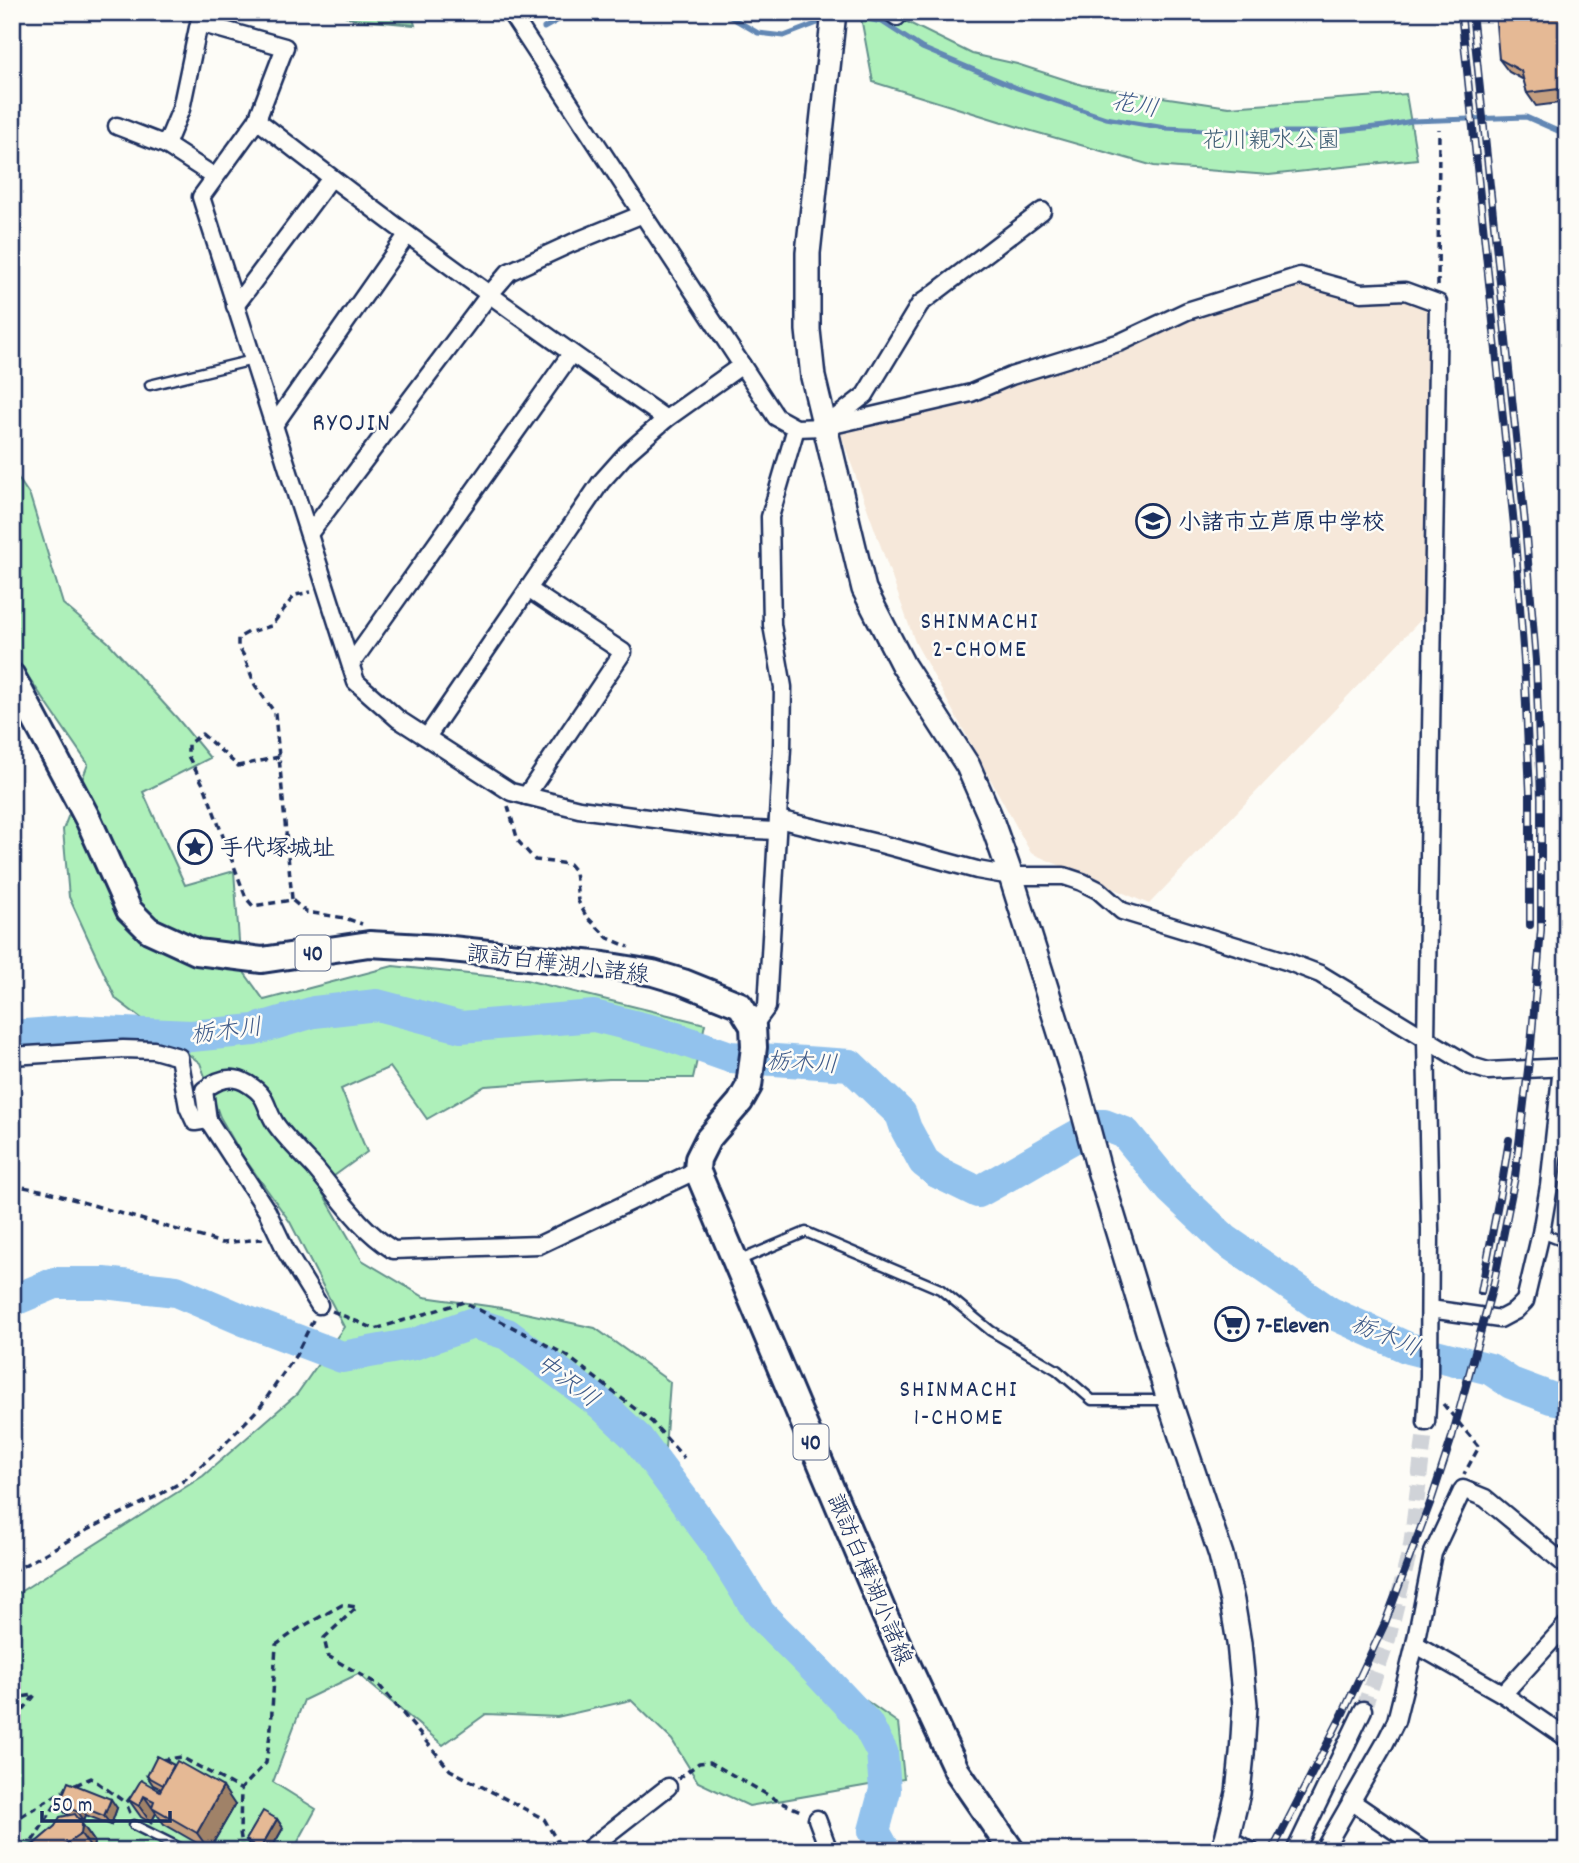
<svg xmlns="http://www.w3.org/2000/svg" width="1579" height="1863" font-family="Dekko,'Klee One',sans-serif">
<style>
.built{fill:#f6e8da}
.green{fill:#aef0ba;stroke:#64908c;stroke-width:2}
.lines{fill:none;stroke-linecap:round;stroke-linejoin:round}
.stream{stroke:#6287b4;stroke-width:5}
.river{stroke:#92c2ed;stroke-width:32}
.street-tunnel{stroke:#d0d3d8;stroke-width:16;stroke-dasharray:16 8;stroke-linecap:butt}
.lane-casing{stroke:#1b2f5e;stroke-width:13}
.street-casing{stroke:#1b2f5e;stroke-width:21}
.secondary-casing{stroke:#1b2f5e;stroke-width:28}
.primary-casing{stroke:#1b2f5e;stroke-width:30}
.path{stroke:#1b2f5e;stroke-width:3.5;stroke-dasharray:7 5;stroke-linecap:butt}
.lane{stroke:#fdfcf7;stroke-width:8}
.street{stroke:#fdfcf7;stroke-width:16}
.secondary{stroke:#fdfcf7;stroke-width:23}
.primary{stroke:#fdfcf7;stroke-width:24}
.rail-casing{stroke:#1b2f5e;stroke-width:8}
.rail{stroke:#fdfcf7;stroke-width:5;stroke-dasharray:16;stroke-linecap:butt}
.wall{fill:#c59f80;stroke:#1b2f5e;stroke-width:2}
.shaded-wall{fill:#a08268;stroke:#1b2f5e;stroke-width:2}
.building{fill:#e5b995;stroke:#1b2f5e;stroke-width:2}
.labels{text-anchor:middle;stroke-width:5;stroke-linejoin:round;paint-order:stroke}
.shield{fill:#fdfcf7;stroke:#5f6c8c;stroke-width:2}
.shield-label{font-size:21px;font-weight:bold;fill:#1b2f5e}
.park-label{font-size:23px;fill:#405f75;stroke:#fdfcf7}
.poi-label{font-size:23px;font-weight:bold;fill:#1b2f5e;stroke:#fdfcf7;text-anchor:start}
.street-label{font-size:23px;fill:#1b2f5e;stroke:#fdfcf7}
.water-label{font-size:24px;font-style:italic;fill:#3f5b89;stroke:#fdfcf7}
.neighbourhood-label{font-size:24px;letter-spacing:2px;fill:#1b2f5e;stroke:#fdfcf7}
.quarter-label{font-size:26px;letter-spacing:2px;fill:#1b2f5e;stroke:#fdfcf7}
</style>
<rect width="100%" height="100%" fill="#fdfcf7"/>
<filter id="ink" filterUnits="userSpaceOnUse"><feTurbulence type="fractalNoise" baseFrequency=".0143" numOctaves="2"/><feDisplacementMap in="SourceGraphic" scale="14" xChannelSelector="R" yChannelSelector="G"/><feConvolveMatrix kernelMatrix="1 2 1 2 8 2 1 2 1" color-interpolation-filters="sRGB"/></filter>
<g filter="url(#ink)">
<!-- built -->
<path class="built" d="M1300 276 1438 303 1433 607 1149 904 1031 853 915 642 841 435 824 427 1011 376Z"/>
<!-- green -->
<g class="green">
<path d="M337 12H411L415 25 353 19Z"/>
<path d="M860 12H887L972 54 1017 64 1082 85 1229 107 1406 94 1417 159 1269 175 1154 166 1028 130 873 82Z"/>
<path d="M12 469 30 496 63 604 108 642 177 718 210 758 143 792 185 885 234 871 241 968 264 1000 393 966 526 980 705 1024 693 1078H609L485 1086 427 1119 390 1067 341 1089 367 1152 319 1187 362 1260 424 1297 502 1308 595 1328 670 1382 662 1488 747 1617 898 1723 904 1779 749 1806 698 1782 672 1740 631 1700 557 1717 486 1714 443 1745 358 1674 304 1700 273 1782 316 1809 293 1851H12V1597L203 1476 297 1394 344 1327 290 1222 242 1155 220 1117 200 1063 116 999 69 897 63 830 88 764 12 653Z"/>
</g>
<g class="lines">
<!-- stream -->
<g class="stream">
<path d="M722 12 758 33 784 36 828 19"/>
<path d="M841 17 853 16 882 22 922 48 1017 88 1106 118 1165 128 1244 132H1327L1385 126 1412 121 1526 117 1567 135"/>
<path d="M544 28 573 12"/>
</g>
<!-- river -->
<g class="river">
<path d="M12 1036 79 1031 191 1036 254 1030 314 1012 377 1005 461 1027 594 1016 662 1033 730 1057 850 1065 901 1114 906 1129 924 1162 937 1172 978 1192C1018 1171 1056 1146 1097 1125H1104L1125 1133 1171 1189 1225 1240 1329 1312 1408 1348 1490 1369 1511 1383 1551 1398 1567 1401"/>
<path d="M12 1301 55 1283H104L176 1291 246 1321 342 1357 414 1344 473 1323 507 1334 601 1404 638 1439 715 1542 760 1614 817 1671 867 1724 882 1752 885 1790 874 1831 885 1851"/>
</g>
<!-- street-tunnel -->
<path class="street-tunnel" d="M1363 1710 1388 1639 1411 1546 1426 1422"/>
<!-- lane casing -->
<g class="lane-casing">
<g id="lane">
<path d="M150 385 253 360"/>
<path d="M1541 1233 1567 1243"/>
<path d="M738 1261 806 1232 940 1289 991 1331 1057 1370 1092 1400H1168"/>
<path d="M134 1825 186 1851"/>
</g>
</g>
<!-- street casing -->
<g class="street-casing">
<g id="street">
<path d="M510 12 776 417 796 428 824 427 971 393 1011 376 1121 342 1187 311 1300 276 1361 293 1405 291 1438 303 1426 1040 1430 1230 1429 1376 1426 1422"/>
<path d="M890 12 897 17 900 12"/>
<path d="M257 120C390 224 527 323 666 419"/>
<path d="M117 126 166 145 215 177"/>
<path d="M166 145 181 109 199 23 285 47 257 120 201 197 356 682 398 719 511 792 579 809 731 829 776 831"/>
<path d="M235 306 331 178"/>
<path d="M829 423 865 395 920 304 1042 211"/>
<path d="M274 425 407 235"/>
<path d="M309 534 489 295 509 272 572 243 643 214"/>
<path d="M351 664 571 354"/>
<path d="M427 737 601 482 626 454 666 419 742 365"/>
<path d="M526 796 623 652 528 589"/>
<path d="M778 819 881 844 977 870 1011 876H1064L1082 882 1098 890 1122 911 1286 961 1320 974 1471 1066 1488 1071 1567 1067"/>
<path d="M753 1026 767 1007 782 748 783 687 772 625 770 517 796 428"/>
<path d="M12 1056 123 1049 154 1050 179 1057 188 1107 195 1122 208 1120"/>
<path d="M319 1305 287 1253 267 1211 208 1120 204 1090C218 1079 232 1074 248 1084 269 1097 264 1106 275 1123 284 1137 303 1155 315 1168 341 1199 358 1227 393 1250L539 1245 697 1170"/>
<path d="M1430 1309 1500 1319 1515 1311 1525 1301 1541 1233 1549 1186 1562 1067"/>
<path d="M1415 1644 1503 1694 1567 1738"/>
<path d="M1503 1694 1567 1624"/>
<path d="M1351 1801 1424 1851"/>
<path d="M817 1819 829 1851"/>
<path d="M1227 1838 1251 1851"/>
<path d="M586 1851 668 1787"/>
<path d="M1295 1851 1363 1710"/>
<path d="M1323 1851 1385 1743 1396 1721 1415 1644 1433 1553 1463 1489 1485 1498 1567 1566"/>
</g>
</g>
<!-- secondary casing -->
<g class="secondary-casing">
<path id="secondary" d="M834 12 808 253V330L813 377 864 589 903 665 968 766 989 814 1011 876 1076 1084 1099 1170 1169 1400 1221 1555 1232 1601 1239 1643 1245 1705 1242 1754 1238 1793 1227 1838 1222 1851"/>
</g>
<!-- primary casing -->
<g class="primary-casing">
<path id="primary" d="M12 676 89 821 129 910 149 930 197 952 262 960 369 944 442 948 604 965 653 973 683 982 740 1005 753 1026 754 1047 749 1086 740 1102 708 1139 698 1159 697 1170 885 1616 957 1771 1012 1851"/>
</g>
<!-- path -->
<g class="path">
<path d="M1438 286 1439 129"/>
<path d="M279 757 238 766 202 734 188 744V756L205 788 246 898 253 906 292 900 306 912 345 918 362 924"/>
<path d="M508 806 518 841 535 860 569 864 575 871 578 901 586 916 608 938 629 947"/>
<path d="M12 893 18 898"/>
<path d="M292 899 275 713 255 685 244 656 238 646V638L247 633 271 626 295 595 311 592"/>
<path d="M12 1185 45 1191 222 1243 261 1239 263 1240"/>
<path d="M332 1311 375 1329 464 1302 566 1355 652 1422 684 1458"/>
<path d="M1443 1404 1479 1447 1464 1474"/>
<path d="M12 1572 87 1530 159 1495 183 1481 217 1452 261 1406 296 1355 314 1318"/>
<path d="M12 1698 35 1695 12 1724"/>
<path d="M162 1760 181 1757 240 1789"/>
<path d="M678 1779 699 1763 710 1762 780 1802 803 1812"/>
<path d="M130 1813 126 1803 132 1796"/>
<path d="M12 1824 18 1818 63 1791"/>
<path d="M26 1851 65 1790 91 1778 126 1803"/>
<path d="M243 1851 240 1832 241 1789 266 1763 271 1727 276 1645 298 1629 342 1605 357 1607 324 1638 328 1656 379 1685 450 1770 544 1819 563 1851"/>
</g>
<!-- lane -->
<use href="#lane" class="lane"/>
<!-- street -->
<use href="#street" class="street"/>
<!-- secondary -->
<use href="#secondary" class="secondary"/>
<!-- primary -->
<use href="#primary" class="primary"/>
<!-- rail casing -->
<g class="rail-casing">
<g id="rail">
<path d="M1461 12 1514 525 1524 661 1530 793V925"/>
<path d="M1481 1292 1503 1177 1509 1140"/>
<path d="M1272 1851 1343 1713 1385 1623 1432 1498 1452 1437 1494 1282 1515 1177 1531 1045 1541 930V798L1536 661 1525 524 1472 12"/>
</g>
</g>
<!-- rail -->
<use href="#rail" class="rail"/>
</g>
<!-- wall -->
<g class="wall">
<path d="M1567 12V102L1536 106 1527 93 1524 80 1509 72 1499 59Z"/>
<path d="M147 1776 235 1805 209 1850 164 1824 156 1813 151 1823 141 1817 129 1800 160 1791 161 1789 153 1785Z"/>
<path d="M59 1804 117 1808 111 1825 86 1815 84 1820 78 1818 94 1841 93 1851H29L34 1844 70 1815 65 1813Z"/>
<path d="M277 1819 283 1828 270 1851H255L252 1849 246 1840Z"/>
</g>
<!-- shaded-wall -->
<g class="shaded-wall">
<path d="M223 1787 235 1805 209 1850 197 1833Z"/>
<path d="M144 1796 156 1813 151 1823 139 1806Z"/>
<path d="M111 1799 117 1808 111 1825 104 1816Z"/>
<path d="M80 1806 86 1815 84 1820 78 1812Z"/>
<path d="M277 1819 283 1828 270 1851H261L260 1849Z"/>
<path d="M82 1824 94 1841 93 1851 81 1834Z"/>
</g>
<!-- building -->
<g class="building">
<path d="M1495 12H1567V88L1527 93 1521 71 1499 59Z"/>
<path d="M157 1756 174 1765 163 1785 147 1776Z"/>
<path d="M177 1761 223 1787 197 1833 152 1807 154 1801 144 1796 139 1806 129 1800 141 1780 160 1791Z"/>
<path d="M68 1782 111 1799 104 1816 80 1806 78 1812 59 1804Z"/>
<path d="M263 1811 277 1819 260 1849 246 1840Z"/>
<path d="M75 1814 82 1824 81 1834 56 1851H29V1845L34 1844 55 1826 60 1817Z"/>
</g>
</g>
<!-- icons -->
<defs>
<g id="school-ring" transform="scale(1.75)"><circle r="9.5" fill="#fdfcf7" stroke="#1b2f5e" stroke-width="1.5"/><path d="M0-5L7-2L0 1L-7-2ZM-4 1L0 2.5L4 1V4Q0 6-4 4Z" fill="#1b2f5e"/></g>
<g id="sight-ring" transform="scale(1.75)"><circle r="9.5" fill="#fdfcf7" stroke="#1b2f5e" stroke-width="1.5"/><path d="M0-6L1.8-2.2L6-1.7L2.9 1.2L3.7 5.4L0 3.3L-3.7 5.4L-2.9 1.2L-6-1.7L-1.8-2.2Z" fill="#1b2f5e"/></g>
<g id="supermarket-ring" transform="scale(1.75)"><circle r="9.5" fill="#fdfcf7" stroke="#1b2f5e" stroke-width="1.5"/><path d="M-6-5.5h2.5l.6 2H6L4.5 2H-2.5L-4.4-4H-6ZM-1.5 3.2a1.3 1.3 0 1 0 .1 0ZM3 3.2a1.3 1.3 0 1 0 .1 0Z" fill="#1b2f5e"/></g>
</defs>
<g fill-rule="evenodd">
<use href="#school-ring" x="1153" y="521"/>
<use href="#sight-ring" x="195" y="847"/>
<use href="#supermarket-ring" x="1232" y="1324"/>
</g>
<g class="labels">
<!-- shield labels -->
<g class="shield">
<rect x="295.5" y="935.5" width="35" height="35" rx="5"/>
<rect x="793.5" y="1424.5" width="35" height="35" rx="5"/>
</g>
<g class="shield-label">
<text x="313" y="960">40</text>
<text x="811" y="1449">40</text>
</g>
<!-- park labels -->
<g class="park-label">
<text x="1271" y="147">花川親水公園</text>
</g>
<!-- poi labels -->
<g class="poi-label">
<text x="1178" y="529">小諸市立芦原中学校</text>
<text x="220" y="855">手代塚城址</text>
<text x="1256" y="1332">7-Eleven</text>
</g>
<!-- street labels -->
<g class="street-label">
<text transform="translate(558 963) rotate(7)" y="8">諏訪白樺湖小諸線</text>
<text transform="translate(871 1579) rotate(67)" y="8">諏訪白樺湖小諸線</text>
</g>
<!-- water labels -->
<g class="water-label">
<text transform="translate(1135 104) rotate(11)" y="8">花川</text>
<text transform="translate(226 1030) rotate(-7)" y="8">栃木川</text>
<text transform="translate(802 1062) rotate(3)" y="8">栃木川</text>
<text transform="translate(1386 1335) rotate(22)" y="8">栃木川</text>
<text transform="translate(568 1380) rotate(37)" y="8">中沢川</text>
</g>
<!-- neighbourhood labels -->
<g class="neighbourhood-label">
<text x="980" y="628">SHINMACHI<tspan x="980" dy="28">2-CHOME</tspan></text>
<text x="959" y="1396">SHINMACHI<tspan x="959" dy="28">1-CHOME</tspan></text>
</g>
<!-- quarter labels -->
<g class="quarter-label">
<text x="352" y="430">RYOJIN</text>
</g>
</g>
<!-- margin -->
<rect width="1579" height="1863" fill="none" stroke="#fdfcf7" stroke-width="42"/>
<rect x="21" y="21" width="1537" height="1821" fill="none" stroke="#1b2f5e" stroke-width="2.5" filter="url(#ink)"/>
<!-- scale -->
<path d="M42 1811v10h128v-10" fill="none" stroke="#1b2f5e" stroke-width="3.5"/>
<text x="52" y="1811" font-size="21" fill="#1b2f5e" stroke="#fdfcf7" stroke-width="5" paint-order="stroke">50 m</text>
</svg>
